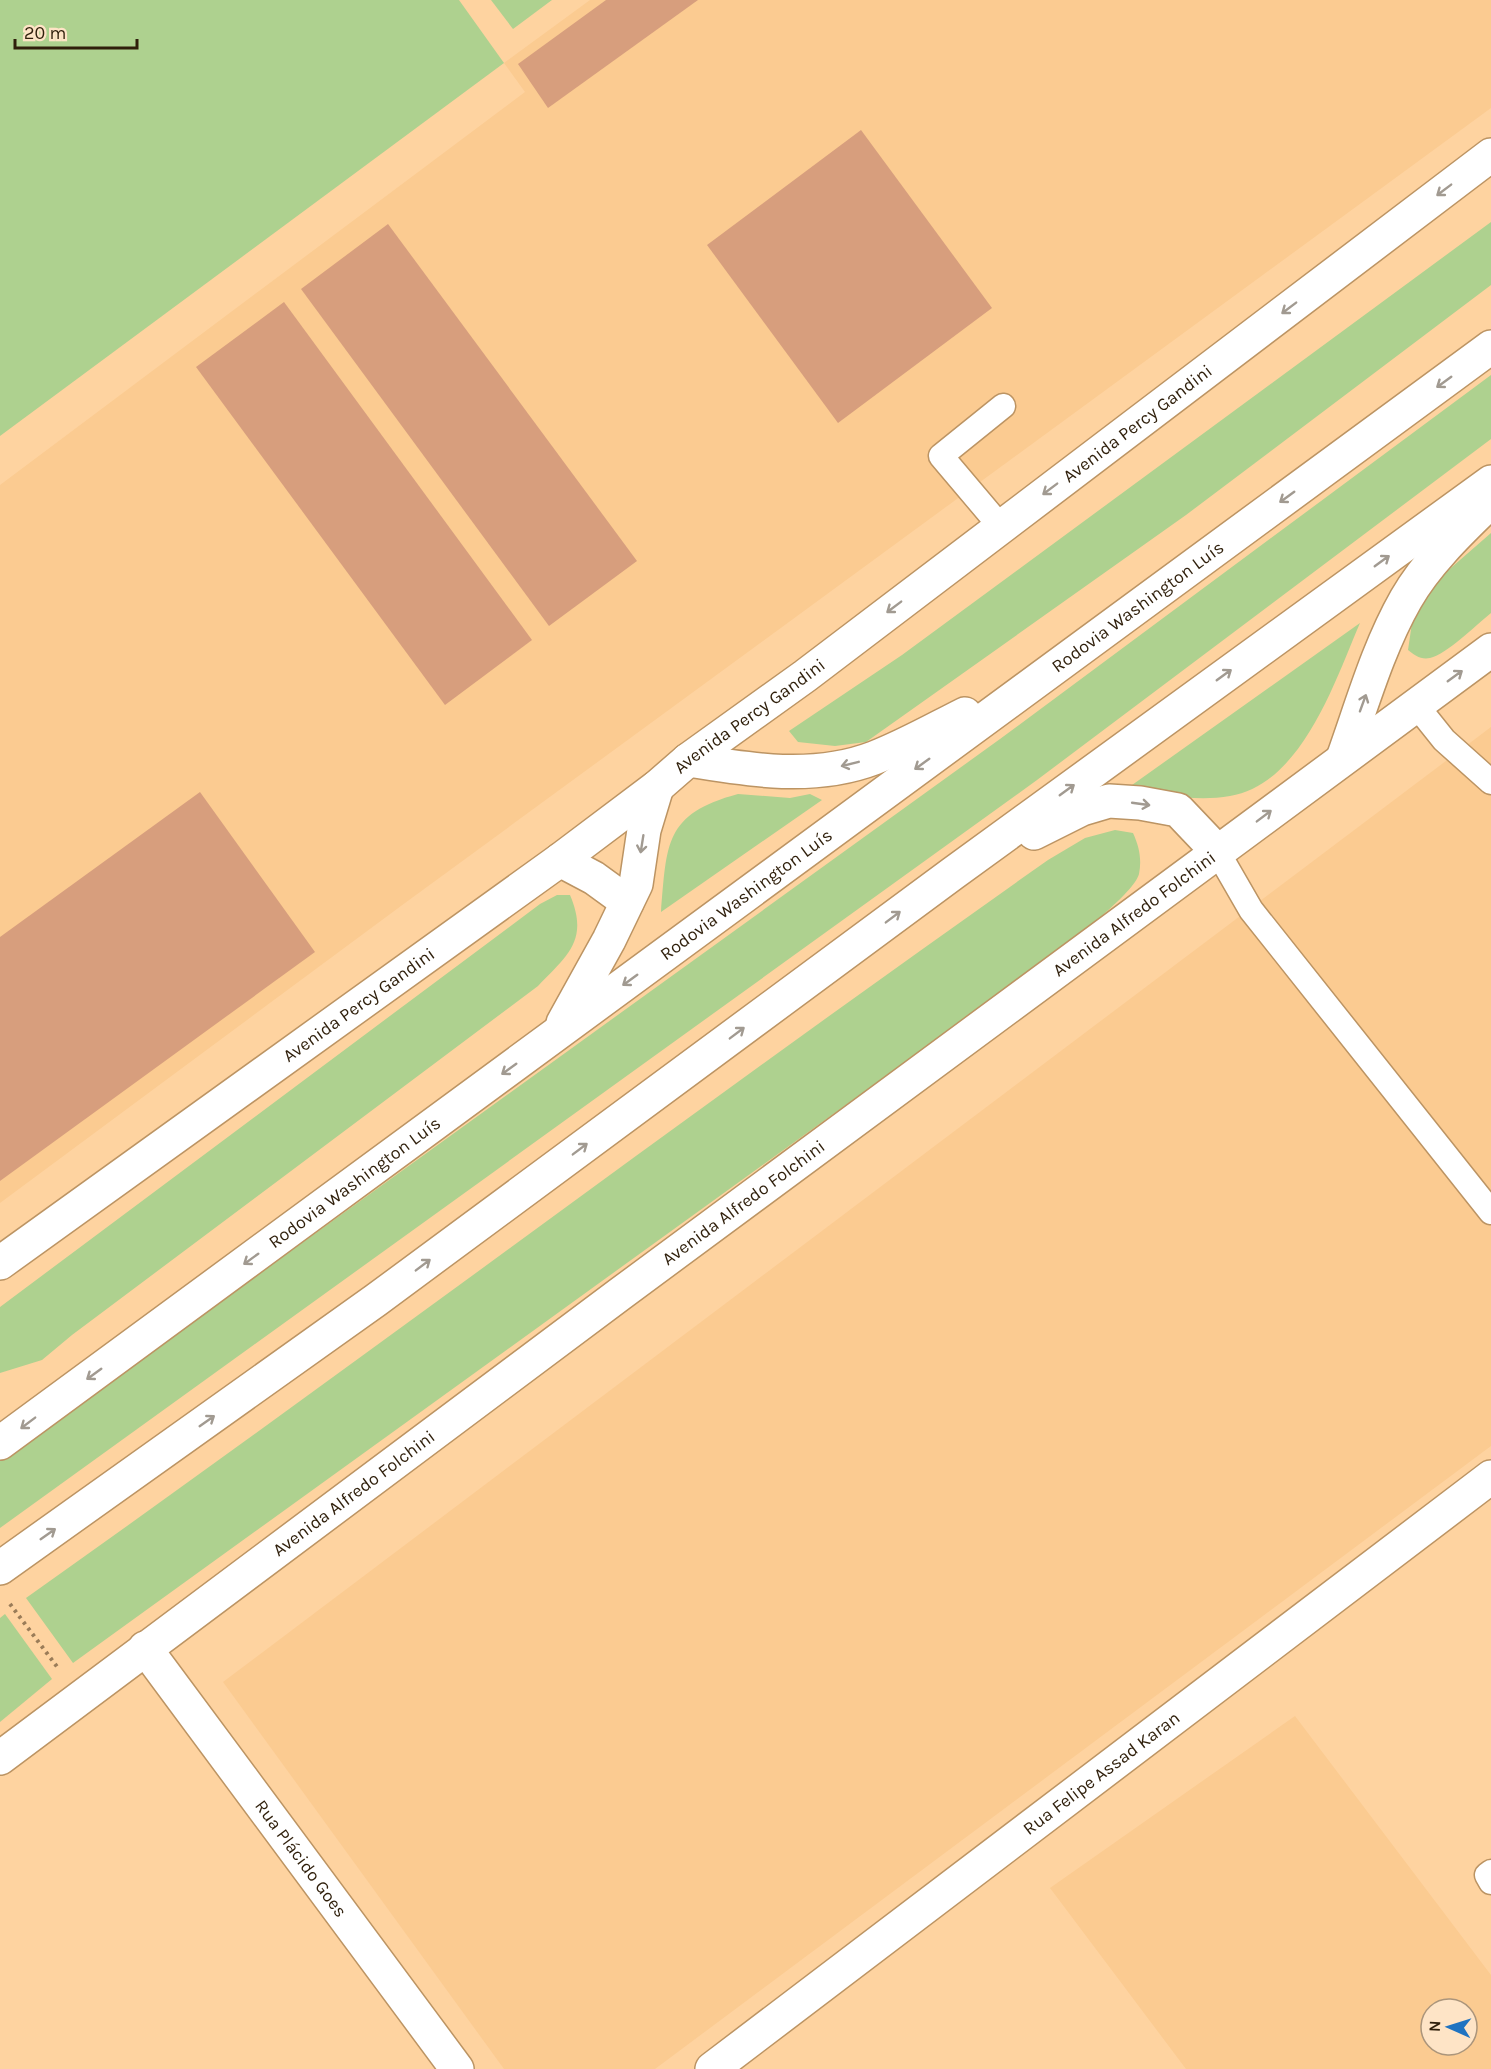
<svg xmlns="http://www.w3.org/2000/svg" width="1491" height="2069" font-family="Karla,sans-serif">
<style>
.built{fill:#fbcb91;fill-rule:evenodd}
.green{fill:#aed18f}
.building{fill:#d79e7d}
.lines{fill:none;stroke-linecap:round;stroke-linejoin:round}
.service-casing{stroke:#bc9463;stroke-width:27}
.minor-casing{stroke:#bc9463;stroke-width:36}
.secondary-casing{stroke:#bc9463;stroke-width:36}
.motorway-casing{stroke:#bc9463;stroke-width:36}
.path{stroke:#9a7c58;stroke-width:4;stroke-dasharray:3 4.5;stroke-linecap:butt}
.service{stroke:#fff;stroke-width:24}
.minor{stroke:#fff;stroke-width:33}
.secondary{stroke:#fff;stroke-width:33}
.motorway{stroke:#fff;stroke-width:33}
.oneway{stroke:#a19a91}
.labels{text-anchor:middle;stroke-width:4.5;stroke-linejoin:round;paint-order:stroke}
.street-label{font-size:18px;fill:#2f1f0b;stroke:#fee4c6}
</style>
<rect width="100%" height="100%" fill="#fed3a0"/>
<!-- built -->
<g class="built">
<path d="M590 0H1491V108L405 903 0 1203V485L525 92 504 63Z"/>
<path d="M1491 727V1446L655 2069H504L223 1682Z"/>
<path d="M1295 1716 1491 1975V2069H1186L1050 1888ZM1431 2009H1467V2045H1431Z"/>
</g>
<!-- green -->
<g class="green">
<path d="M0 0H459L504 63 0 436Z"/>
<path d="M491 0H552L513 29Z"/>
<path d="M1491 222V285L1186 515 866 742 835 746 798 742 789 731 902 655Z"/>
<path d="M1491 375V439L1037 780 0 1528V1461L1000 739Z"/>
<path d="M1491 533V613C1476 625 1447 654 1430 658 1421 660 1414 655 1408 650L1413 616 1437 580Z"/>
<path d="M1360 623C1335 681 1302 784 1230 796 1196 802 1159 794 1125 790Z"/>
<path d="M738 794 790 798 810 794 822 800 661 912C667 844 664 814 738 794Z"/>
<path d="M1115 830 1133 833C1139 846 1142 859 1139 874 1134 893 1076 937 1059 951L73 1663 26 1598C369 1355 704 1102 1048 860L1085 838Z"/>
<path d="M557 895H570C589 940 568 955 538 986L72 1335 42 1360 0 1373V1307L540 904Z"/>
<path d="M5 1614 52 1679 0 1722V1618Z"/>
</g>
<!-- building -->
<g class="building">
<path d="M606 0H698L548 108 518 64Z"/>
<path d="M861 130 992 308 838 423 707 245Z"/>
<path d="M388 224 637 561 549 626 301 289Z"/>
<path d="M284 302 532 640 445 705 196 367Z"/>
<path d="M200 792 315 952 0 1181V937Z"/>
</g>
<g class="lines">
<!-- service casing -->
<g class="service-casing">
<g id="service">
<path d="M1001 527 941 456 1003 406"/>
<path d="M1416 705 1444 740 1491 782"/>
<path d="M1217 851 1251 910 1491 1212"/>
<path d="M1491 1872 1487 1875 1491 1882"/>
</g>
</g>
<!-- minor casing -->
<g class="minor-casing">
<g id="minor">
<path id="s1" d="M145 1648 457 2069"/>
<path id="s2" d="M712 2069 1491 1477"/>
</g>
</g>
<!-- secondary casing -->
<g class="secondary-casing">
<g id="secondary">
<path d="M560 860 594 878 627 902"/>
<path id="s3" d="M0 1263 560 860 657 787 688 760 805 676 1491 155"/>
<path id="s4" d="M0 1758 620 1294 1491 650"/>
</g>
</g>
<!-- motorway casing -->
<g class="motorway-casing">
<g id="motorway">
<path d="M1343 758C1362 705 1378 648 1406 599 1426 564 1458 533 1487 505"/>
<path d="M688 760C749 770 814 781 874 758 905 746 935 729 965 714"/>
<path d="M1034 833 1082 809 1109 801 1140 803 1178 810 1217 851"/>
<path d="M563 1023 609 940 636 884 644 830 657 787"/>
<path id="s5" d="M0 1443 1491 347"/>
<path d="M0 1568 376 1300 952 874 1491 482"/>
</g>
</g>
<!-- path -->
<path class="path" d="M10 1604 58 1668"/>
<!-- service -->
<use href="#service" class="service"/>
<!-- minor -->
<use href="#minor" class="minor"/>
<!-- secondary -->
<use href="#secondary" class="secondary"/>
<!-- motorway -->
<use href="#motorway" class="motorway"/>
</g>
<!-- one-way arrows -->
<defs><path id="oneway-shaft" d="M-6 0H5M1.5-3L5.5 0L1.5 3" fill="none" stroke-width="1.6" stroke-linecap="round" stroke-linejoin="round" transform="scale(1.5)"/></defs>
<g class="oneway">
<use href="#oneway-shaft" transform="translate(1444 190) rotate(143)"/>
<use href="#oneway-shaft" transform="translate(1289 308) rotate(143)"/>
<use href="#oneway-shaft" transform="translate(1444 382) rotate(144)"/>
<use href="#oneway-shaft" transform="translate(1050 489) rotate(143)"/>
<use href="#oneway-shaft" transform="translate(1287 497) rotate(144)"/>
<use href="#oneway-shaft" transform="translate(1382 561) rotate(-36)"/>
<use href="#oneway-shaft" transform="translate(894 607) rotate(143)"/>
<use href="#oneway-shaft" transform="translate(1224 675) rotate(-36)"/>
<use href="#oneway-shaft" transform="translate(1455 676) rotate(-36)"/>
<use href="#oneway-shaft" transform="translate(1363 703) rotate(-70)"/>
<use href="#oneway-shaft" transform="translate(850 764) rotate(166)"/>
<use href="#oneway-shaft" transform="translate(922 764) rotate(144)"/>
<use href="#oneway-shaft" transform="translate(1067 790) rotate(-36)"/>
<use href="#oneway-shaft" transform="translate(1141 804) rotate(8)"/>
<use href="#oneway-shaft" transform="translate(1264 816) rotate(-37)"/>
<use href="#oneway-shaft" transform="translate(642 844) rotate(99)"/>
<use href="#oneway-shaft" transform="translate(893 917) rotate(-37)"/>
<use href="#oneway-shaft" transform="translate(630 980) rotate(144)"/>
<use href="#oneway-shaft" transform="translate(737 1033) rotate(-37)"/>
<use href="#oneway-shaft" transform="translate(509 1069) rotate(144)"/>
<use href="#oneway-shaft" transform="translate(580 1149) rotate(-37)"/>
<use href="#oneway-shaft" transform="translate(251 1259) rotate(144)"/>
<use href="#oneway-shaft" transform="translate(423 1265) rotate(-37)"/>
<use href="#oneway-shaft" transform="translate(94 1374) rotate(144)"/>
<use href="#oneway-shaft" transform="translate(207 1421) rotate(-35)"/>
<use href="#oneway-shaft" transform="translate(28 1423) rotate(143)"/>
<use href="#oneway-shaft" transform="translate(48 1534) rotate(-35)"/>
</g>
<g class="labels">
<!-- street labels -->
<g class="street-label">
<text dy="6" stroke="none"><textPath href="#s3" startOffset="1414">Avenida Percy Gandini</textPath></text>
<text dy="6" stroke="none"><textPath href="#s5" startOffset="1412">Rodovia Washington Luís</textPath></text>
<text dy="6" stroke="none"><textPath href="#s3" startOffset="928">Avenida Percy Gandini</textPath></text>
<text dy="6" stroke="none"><textPath href="#s5" startOffset="926">Rodovia Washington Luís</textPath></text>
<text dy="6" stroke="none"><textPath href="#s4" startOffset="1414">Avenida Alfredo Folchini</textPath></text>
<text dy="6" stroke="none"><textPath href="#s3" startOffset="442">Avenida Percy Gandini</textPath></text>
<text dy="6" stroke="none"><textPath href="#s5" startOffset="440">Rodovia Washington Luís</textPath></text>
<text dy="6" stroke="none"><textPath href="#s4" startOffset="928">Avenida Alfredo Folchini</textPath></text>
<text dy="6" stroke="none"><textPath href="#s4" startOffset="442">Avenida Alfredo Folchini</textPath></text>
<text dy="6" stroke="none"><textPath href="#s2" startOffset="489">Rua Felipe Assad Karan</textPath></text>
<text dy="6" stroke="none"><textPath href="#s1" startOffset="262">Rua Plácido Goes</textPath></text>
</g>
</g>
<!-- north arrow -->
<g transform="translate(1449 2027) rotate(273)"><circle r="28" fill="#fee4c6" stroke="#ab957b" stroke-width="1.5"/>
<path d="M0-4.5L10 22L0 15L-10 22Z" fill="#1f73c1"/>
<text y="-9" font-size="16" font-weight="bold" text-anchor="middle" fill="#2f1f0b">N</text>
</g>
<!-- scale -->
<path d="M15 39v9h122v-9" fill="none" stroke="#2f1f0b" stroke-width="3"/>
<text x="24" y="39" font-size="18" fill="#2f1f0b" stroke="#fee4c6" stroke-width="4.5" paint-order="stroke">20 m</text>
</svg>
